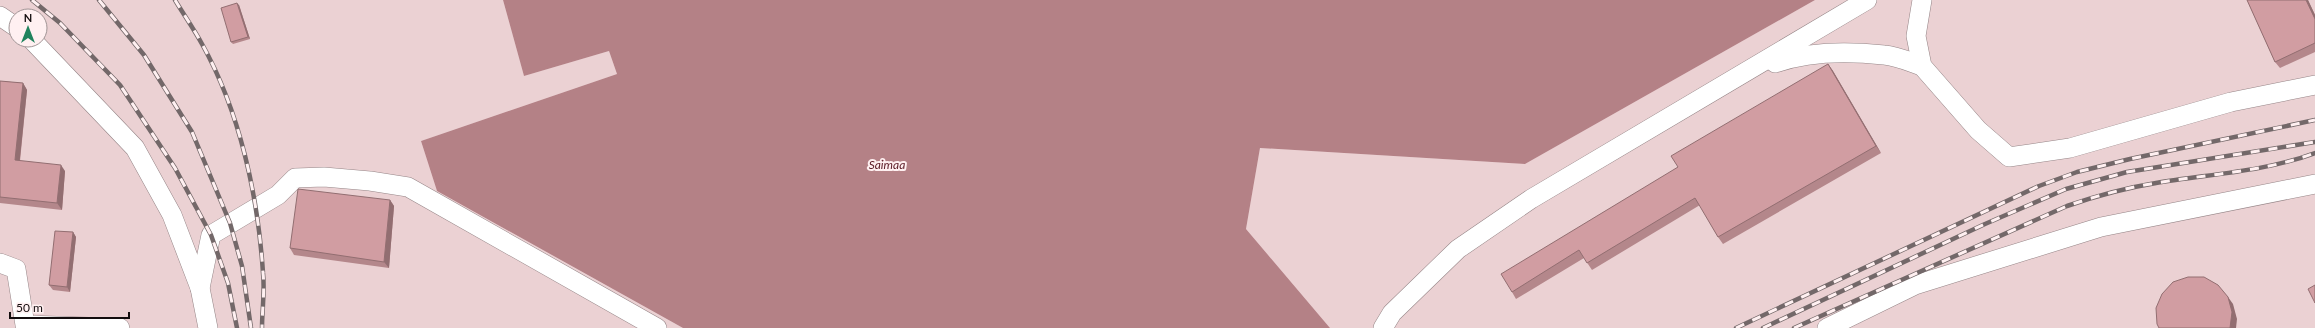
<svg xmlns="http://www.w3.org/2000/svg" width="2315" height="328" font-family="Lato,sans-serif">
<style>
.built{fill:#ebd1d3;fill-rule:evenodd}
.water{fill:#b48186}
.lines{fill:none;stroke-linecap:round;stroke-linejoin:round}
.minor-casing{stroke:#958587;stroke-width:20}
.minor{stroke:#fff;stroke-width:19}
.rail-casing{stroke:#736869;stroke-width:4.5}
.rail{stroke:#fff0f1;stroke-width:3;stroke-dasharray:9;stroke-linecap:butt}
.wall{fill:#b4878b}
.shaded-wall{fill:#926e71}
.building{fill:#d19da2;stroke:#926e71}
.labels{text-anchor:middle;stroke-width:4;stroke-linejoin:round;paint-order:stroke}
.water-label{font-size:12px;font-style:italic;fill:#5f202b;stroke:#fff0f1}
</style>
<rect width="100%" height="100%" fill="#f4e2e3"/>
<!-- built -->
<g class="built">
<path d="M0 0H503L524 76 609 51 617 74 421 141 437 191 683 328H0ZM16 16H40V40H16Z"/>
<path d="M1815 0H2315V328H1330L1246 229 1260 148 1525 164Z"/>
</g>
<!-- water -->
<path class="water" d="M503 0H1815L1525 164 1260 148 1246 229 1330 328H683L437 191 421 141 617 74 609 51 524 76Z"/>
<g class="lines">
<!-- minor casing -->
<g class="minor-casing">
<g id="minor">
<path d="M1922 0 1916 36 1922 66 1978 130 2009 157 2070 148 2231 102 2315 85"/>
<path d="M0 16 16 27"/>
<path d="M32 40 135 148 172 215 200 288 208 328"/>
<path d="M1775 63C1809 51 1848 51 1884 55 1897 56 1910 62 1922 66"/>
<path d="M0 263 16 269 25 325 120 328"/>
<path d="M200 288 211 235 278 195 295 178 324 177 370 181 408 187 657 328"/>
<path d="M1383 328 1392 313 1458 249 1531 199 1867 0"/>
<path d="M1827 328 1915 285 2101 227 2315 184"/>
</g>
</g>
<!-- minor -->
<use href="#minor" class="minor"/>
<!-- rail casing -->
<g class="rail-casing">
<g id="rail">
<path d="M32 0 60 23 120 85 175 168 211 235 228 283 237 328"/>
<path d="M99 0 144 55 192 132 230 223 242 266 251 328"/>
<path d="M175 0C184 15 194 29 202 44 240 112 258 196 263 273 265 291 262 310 262 328"/>
<path d="M1736 328 2039 186 2077 172 2130 159 2315 120"/>
<path d="M1763 328 1985 224 2066 189 2127 172 2315 142"/>
<path d="M1794 328 2067 206C2096 196 2125 188 2156 183 2209 174 2264 172 2315 153"/>
</g>
</g>
<!-- rail -->
<use href="#rail" class="rail"/>
</g>
<!-- wall -->
<g class="wall">
<path d="M2247 0H2308L2315 15V52L2280 68 2275 62Z"/>
<path d="M239 5 250 39 233 44 231 42Z"/>
<path d="M1828 64 1833 71 1881 153 1723 244 1718 237 1700 205 1592 270 1584 258 1516 299 1512 292 1678 167Z"/>
<path d="M0 81 23 83 27 90 20 161 65 171 62 210 0 203Z"/>
<path d="M390 200 394 206 389 268 294 255 290 248Z"/>
<path d="M73 232 76 237 70 292 53 290 49 285Z"/>
</g>
<!-- shaded-wall -->
<g class="shaded-wall">
<path d="M2306 0H2308L2315 15V19Z"/>
<path d="M237 3 239 5 250 39 248 37Z"/>
<path d="M1828 64 1833 71 1881 153 1876 146Z"/>
<path d="M23 83 27 90 19 167 15 160Z"/>
<path d="M61 165 65 171 62 210 57 203Z"/>
<path d="M390 200 394 206 389 268 384 262Z"/>
<path d="M73 232 76 237 70 292 67 287Z"/>
<path d="M2228 297 2233 304 2237 319 2236 328H2230Z"/>
</g>
<!-- building -->
<g class="building">
<path d="M2247 0H2306L2315 19V43L2275 62Z"/>
<path d="M237 3 248 37 231 42 221 8Z"/>
<path d="M1828 64 1876 146 1718 237 1695 198 1587 263 1579 250 1512 292 1501 274 1678 167 1671 156Z"/>
<path d="M0 81 23 83 15 160 61 165 57 203 0 197Z"/>
<path d="M298 189 390 200 384 262 290 248Z"/>
<path d="M55 231 73 232 67 287 49 285Z"/>
<path d="M2188 277H2204L2218 285 2228 297 2232 312 2230 328H2159L2157 324 2156 308 2162 294 2173 282Z"/>
<path d="M2315 285V303L2308 289Z"/>
</g>
<g class="labels">
<!-- water labels -->
<g class="water-label">
<text x="887" y="169">Saimaa</text>
</g>
</g>
<!-- north arrow -->
<g transform="translate(28 28)"><circle r="19" fill="#fff0f1" stroke="#a19596"/>
<path d="M0-3L7 15L0 10L-7 15Z" fill="#20835d"/>
<text y="-6" font-size="11" font-weight="bold" text-anchor="middle" fill="#130d0e">N</text>
</g>
<!-- scale -->
<path d="M10 312v6h119v-6" fill="none" stroke="#130d0e" stroke-width="2"/>
<text x="16" y="312" font-size="12" fill="#130d0e" stroke="#fff0f1" stroke-width="3" paint-order="stroke">50 m</text>
</svg>
